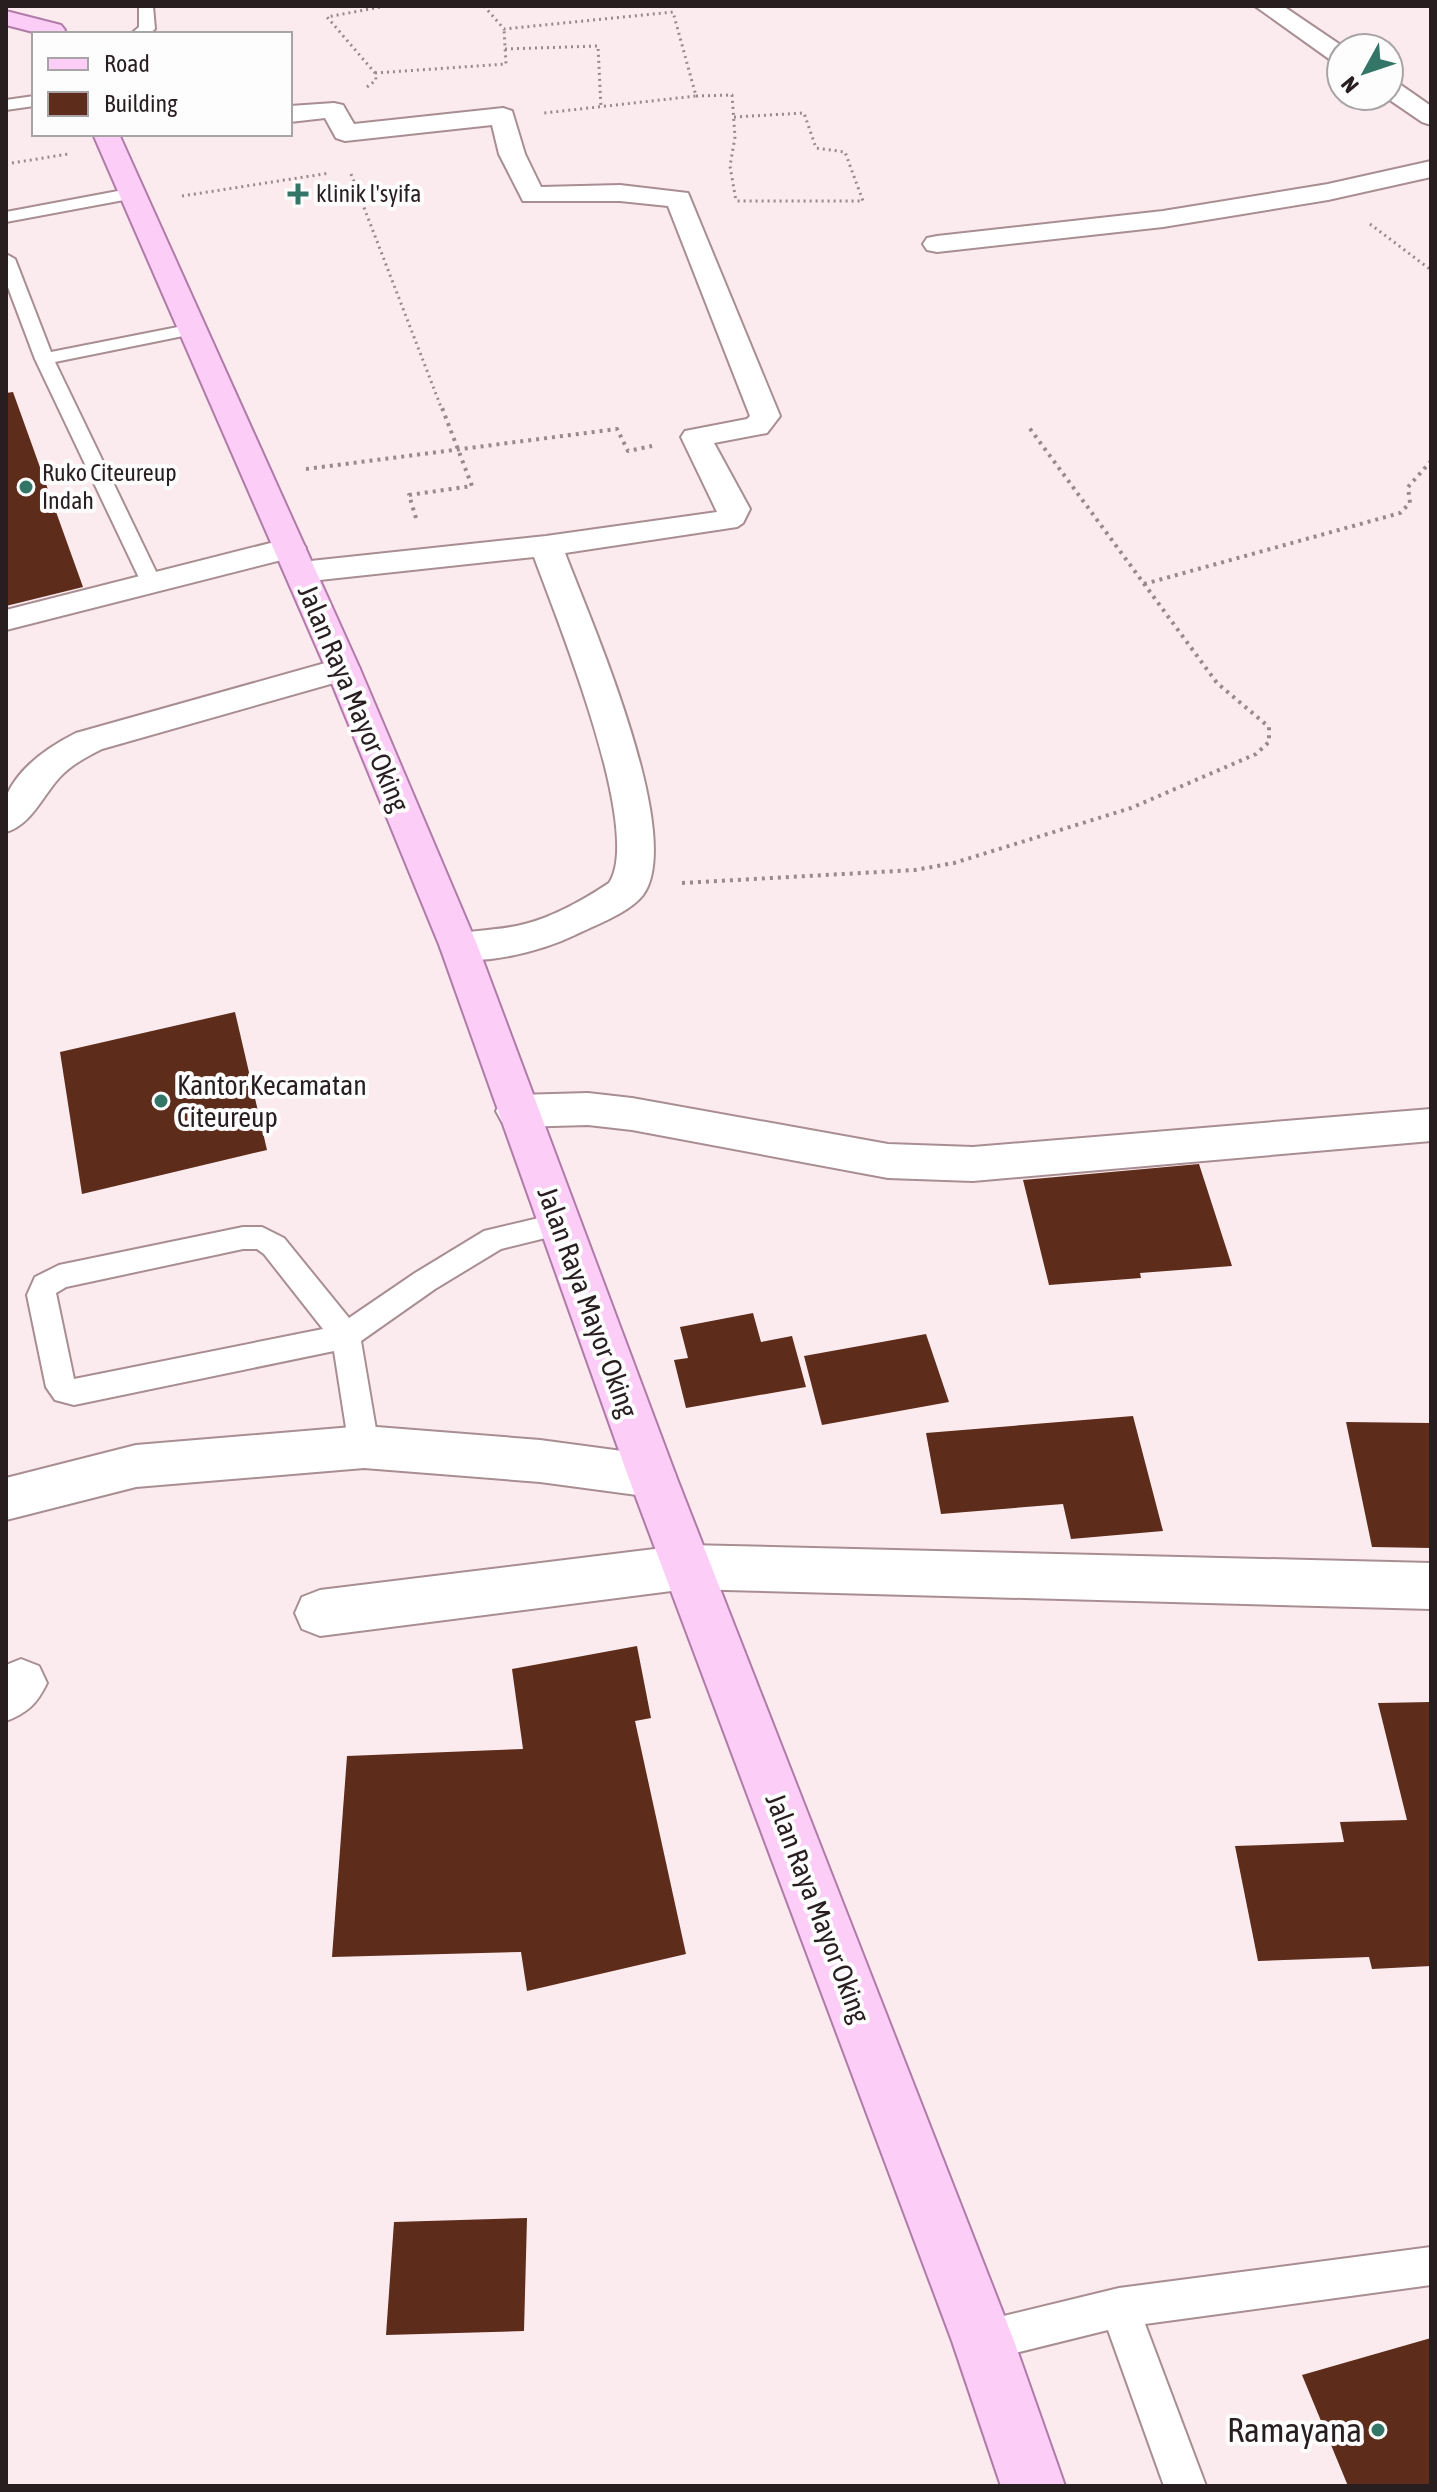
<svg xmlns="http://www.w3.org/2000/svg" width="1437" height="2492" font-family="'Asap Condensed',sans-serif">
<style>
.building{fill:#5e2c1b}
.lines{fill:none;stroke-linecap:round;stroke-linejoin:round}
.lane-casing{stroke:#a88e93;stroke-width:4}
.street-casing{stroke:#a88e93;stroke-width:4}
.secondary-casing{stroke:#a88e93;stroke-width:4}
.primary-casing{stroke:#b07ba8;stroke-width:4}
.path-far1{stroke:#978a8c;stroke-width:3;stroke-dasharray:2 4;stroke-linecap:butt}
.path{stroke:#978a8c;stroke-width:4;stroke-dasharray:3 5;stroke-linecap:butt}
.lane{fill:#fff;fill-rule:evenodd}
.street{fill:#fff;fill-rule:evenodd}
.secondary{fill:#fff;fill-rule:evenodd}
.primary{fill:#fccef7;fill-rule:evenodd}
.poi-dot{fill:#337668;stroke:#fdfdfd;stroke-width:3}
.labels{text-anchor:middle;stroke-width:8;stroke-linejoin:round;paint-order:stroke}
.far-poi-label{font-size:24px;fill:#281e20;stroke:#fdfdfd;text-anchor:start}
.street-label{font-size:28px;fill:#281e20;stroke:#fdfdfd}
.poi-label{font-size:28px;fill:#281e20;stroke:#fdfdfd;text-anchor:start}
.near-poi-label{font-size:34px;fill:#281e20;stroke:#fdfdfd;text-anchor:end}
</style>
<rect width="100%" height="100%" fill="#fcebee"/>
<!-- building -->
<g class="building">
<path d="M13 392 83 587 6 606V393Z"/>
<path d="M235 1012 267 1150 82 1194 60 1052Z"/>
<path d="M1199 1164 1232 1266 1140 1273 1141 1278 1049 1285 1023 1180Z"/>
<path d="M753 1313 761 1342 792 1336 806 1387 686 1408 674 1360 688 1358 680 1327Z"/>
<path d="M926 1334 949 1402 822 1425 804 1356Z"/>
<path d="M1133 1416 1163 1531 1071 1539 1063 1504 941 1514 926 1433Z"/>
<path d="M1346 1422 1431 1423V1548L1372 1547Z"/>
<path d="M637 1646 651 1718 635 1721 686 1954 527 1991 521 1952 332 1957 347 1756 523 1749 512 1669Z"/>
<path d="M1431 1702V1966L1372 1969 1369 1957 1258 1961 1235 1846 1344 1842 1340 1822 1407 1820 1378 1703Z"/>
<path d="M527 2218 524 2331 386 2335 394 2222Z"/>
<path d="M1431 2338V2486H1348L1302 2375Z"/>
</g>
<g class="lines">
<!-- lane casing -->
<g class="lane-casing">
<g id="lane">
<path d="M139 6H153L155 29 149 34H131L139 27Z"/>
<path d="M34 96V106L6 110V100Z"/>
<path d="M134 188 142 193 140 197 6 222V212Z"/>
<path d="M6 254 15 259 51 352 193 324 202 329 193 334 55 362 161 582 158 586H144L141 582 35 359 6 282Z"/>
<path d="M560 1213 570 1216 574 1224 570 1232 501 1249 435 1289 361 1341 379 1447 375 1456 364 1460 353 1456 349 1447 334 1351 74 1405 55 1400 46 1387 27 1295 35 1277 59 1265 243 1227H262L284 1238 349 1318 415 1273 484 1231ZM243 1249H257L264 1254 323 1329 74 1379 56 1293 66 1287Z"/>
<path d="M1431 2247V2285L1145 2324 1206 2486H1164L1108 2330 983 2361 969 2355 963 2341 969 2327 983 2321 1119 2288Z"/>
</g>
</g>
<!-- street casing -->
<g class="street-casing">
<g id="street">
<path d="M1255 6H1283L1345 48H1341V63L1332 61Z"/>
<path d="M1389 81 1398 83 1431 106V125L1422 122 1384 96H1389Z"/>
<path d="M334 103 343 105 354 124 503 108 512 111 525 154 541 187 620 185 688 193 780 416 767 433 714 443 750 509 743 523 737 527 565 553C590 619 686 836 643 895 629 913 595 925 575 935 542 951 481 967 445 957L440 947 445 937C471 929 499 931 525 924 553 917 585 899 609 883 644 831 556 617 534 557L301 582 289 579 285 572 289 565 301 562 546 536 717 512 681 437 685 431 747 419 750 416 668 206 620 201H523L499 154 492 125 345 141 336 138 325 118 290 122V106Z"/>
<path d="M1431 161V177L1328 200 1163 227 937 252 927 250 923 244 927 238 937 236 1163 211 1328 184Z"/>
<path d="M290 538 301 541 306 548 301 555 6 630V610Z"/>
<path d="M343 658 355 661 360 669 355 677 102 749C86 757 71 765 59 778 42 797 31 825 6 832 6 822 3 804 7 795 19 767 50 746 76 733Z"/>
<path d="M588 1093 632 1098 888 1144 973 1147 1431 1109V1141L973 1181 888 1178 632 1130 588 1125 517 1127 502 1122 496 1111 502 1100 517 1095Z"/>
<path d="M364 1426 540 1440 652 1455 669 1461 676 1476 669 1491 652 1497 540 1482 364 1468 136 1487 6 1520V1478L136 1445Z"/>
<path d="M687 1545 704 1551 712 1567 704 1583 687 1589 320 1636 302 1629 295 1613 302 1597 320 1590Z"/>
<path d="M21 1659 39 1666 47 1683C37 1704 27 1713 6 1721V1665Z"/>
</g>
</g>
<!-- secondary casing -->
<g class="secondary-casing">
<path id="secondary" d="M687 1545 1431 1563V1609L687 1589 670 1583 662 1567 670 1551Z"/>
</g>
<!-- primary casing -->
<g class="primary-casing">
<g id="primary">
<path d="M6 11 61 25 65 30 62 34H41L6 25Z"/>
<path d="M93 134H119L360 669 478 947 676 1476 1014 2341 1065 2486H1001L952 2341 628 1476 440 947 326 669Z"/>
</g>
</g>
<!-- path-far1 -->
<g class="path-far1">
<path d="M484 6 504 29 673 12 696 96 544 113"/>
<path d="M505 49 598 46 601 108"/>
<path d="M375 73 506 64 504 29"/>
<path d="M367 87 376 80 375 73 327 17 386 6"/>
<path d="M696 96 732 95 735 137 730 166 736 201"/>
<path d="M734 117 804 113 816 148 845 152 863 201H737"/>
<path d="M6 164 68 154"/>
<path d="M351 174 441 407"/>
<path d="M182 196 330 173"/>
<path d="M1370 224 1431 270"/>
</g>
<!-- path -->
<g class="path">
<path d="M306 469 617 429 628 451 652 446"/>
<path d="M416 518 409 495 472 486 441 405"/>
<path d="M1144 584 1400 513 1410 503 1408 487 1431 461"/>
<path d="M682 883 915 870 954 863 1131 808 1256 754 1269 742V727L1217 683 1028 426"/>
</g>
<!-- lane -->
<use href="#lane" class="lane"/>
<!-- street -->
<use href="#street" class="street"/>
<!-- secondary -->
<use href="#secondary" class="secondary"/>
<!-- primary -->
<use href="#primary" class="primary"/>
</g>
<!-- markers -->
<g class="poi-dot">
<path d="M294 182h8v8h8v8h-8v8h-8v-8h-8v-8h8z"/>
<circle cx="26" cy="487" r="8"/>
<circle cx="161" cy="1101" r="8"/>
<circle cx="1378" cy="2430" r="8"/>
</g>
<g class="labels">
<!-- far-poi labels -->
<g class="far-poi-label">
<text x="316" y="202">klinik l'syifa</text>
<text x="42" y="481">Ruko Citeureup<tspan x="42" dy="28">Indah</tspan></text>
</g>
<!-- street labels -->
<g class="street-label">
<text transform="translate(354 698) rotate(67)" y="10">Jalan Raya Mayor Oking</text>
<text transform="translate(588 1302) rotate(70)" y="10">Jalan Raya Mayor Oking</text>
<text transform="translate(818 1908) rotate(69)" y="10">Jalan Raya Mayor Oking</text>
</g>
<!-- poi labels -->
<g class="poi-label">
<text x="177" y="1095">Kantor Kecamatan<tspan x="177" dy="32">Citeureup</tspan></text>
</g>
<!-- near-poi labels -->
<g class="near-poi-label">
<text x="1362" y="2442">Ramayana</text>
</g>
</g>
<!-- border -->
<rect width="1437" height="2492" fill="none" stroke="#281e20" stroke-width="16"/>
<!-- legend -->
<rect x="32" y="32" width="260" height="104" fill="#fdfdfd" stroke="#a8a4a5" stroke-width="2"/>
<rect x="48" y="58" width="40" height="12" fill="#fccef7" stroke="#a8a4a5" stroke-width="2"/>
<text x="104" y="72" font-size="24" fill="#281e20">Road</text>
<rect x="48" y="92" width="40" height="24" fill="#5e2c1b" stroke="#a8a4a5" stroke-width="2"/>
<text x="104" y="112" font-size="24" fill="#281e20">Building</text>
<!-- north arrow -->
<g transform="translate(1365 72) rotate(230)"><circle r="38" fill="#fdfdfd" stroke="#a8a4a5" stroke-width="2"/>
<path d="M0-6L14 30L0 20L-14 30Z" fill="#337668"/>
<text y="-12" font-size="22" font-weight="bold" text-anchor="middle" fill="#281e20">N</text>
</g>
</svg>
